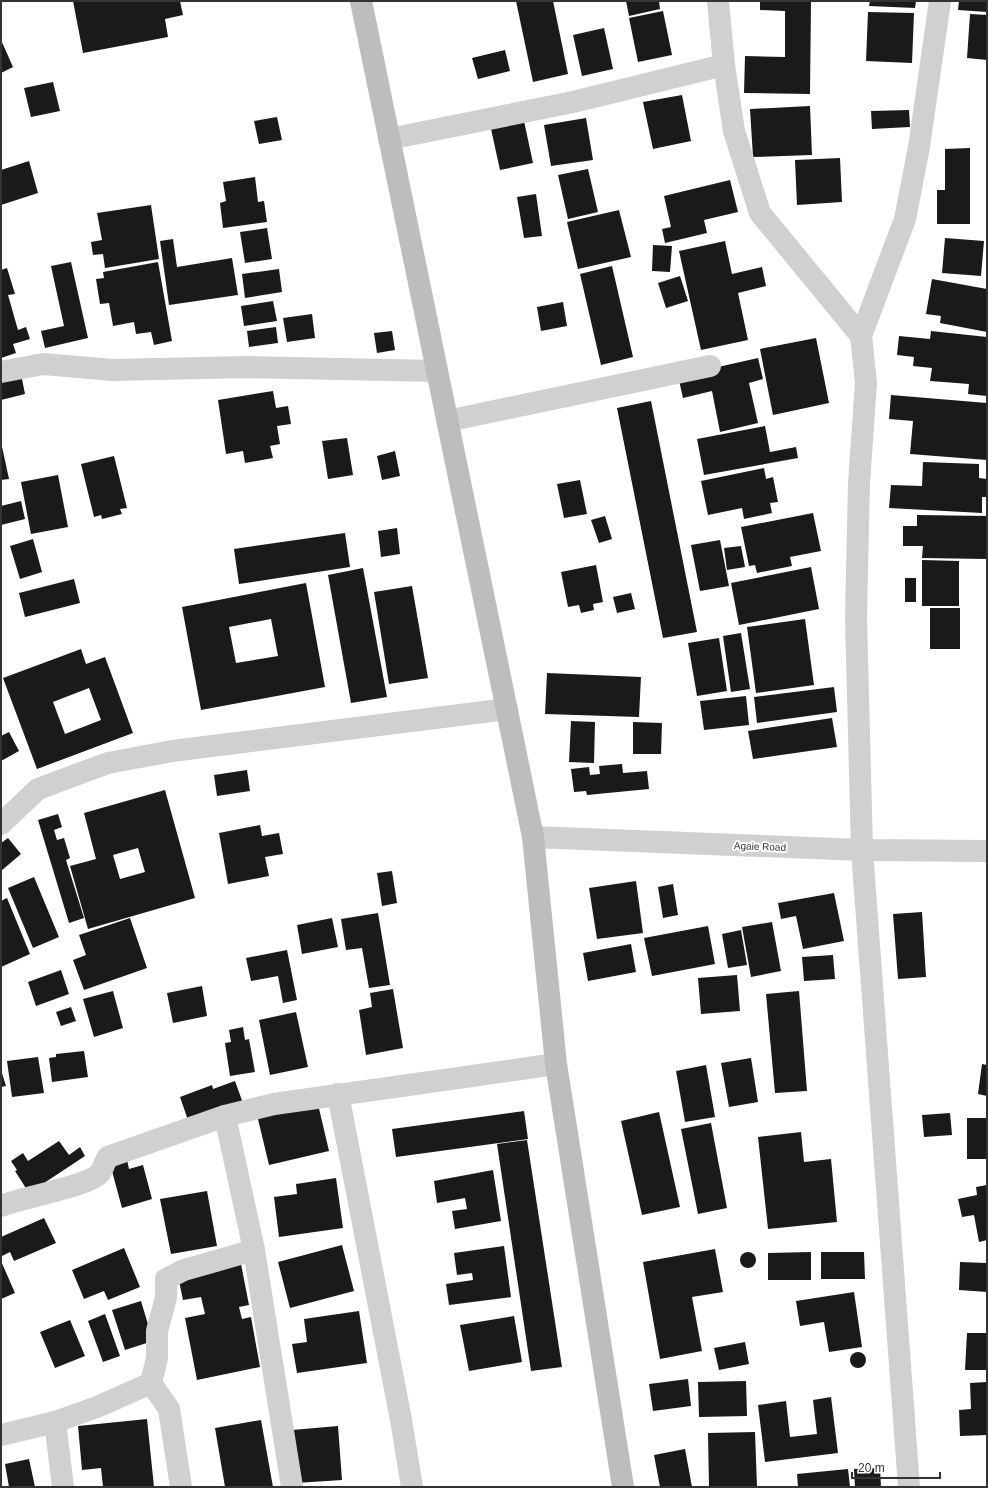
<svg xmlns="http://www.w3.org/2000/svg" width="988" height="1488" font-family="Helvetica,sans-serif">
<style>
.building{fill:#1a1a1a;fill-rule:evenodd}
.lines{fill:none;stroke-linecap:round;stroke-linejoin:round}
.street{stroke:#d0d0d0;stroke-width:22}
.secondary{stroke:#bdbdbd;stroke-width:22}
.labels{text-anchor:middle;stroke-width:4;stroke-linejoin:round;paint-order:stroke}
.street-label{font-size:10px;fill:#333;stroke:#fff}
</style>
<rect width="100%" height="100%" fill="#fff"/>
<!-- building -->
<g class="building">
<path d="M73 1H180L183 15 165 19 168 37 83 53Z"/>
<path d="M516 1H553L568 74 533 82Z"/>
<path d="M626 1H659L660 9 629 16Z"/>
<path d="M760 1H811L810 94 744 93 745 56 785 57V11L760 10Z"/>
<path d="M870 1H916L915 8 869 6Z"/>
<path d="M959 1H987V12L958 10Z"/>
<path d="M663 11 672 55 638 62 629 18Z"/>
<path d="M868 12 914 13 912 63 866 61Z"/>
<path d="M970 14 987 15V60L967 58Z"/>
<path d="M604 28 613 69 582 76 573 35Z"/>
<path d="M1 40 13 67 1 73Z"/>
<path d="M505 50 510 71 478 79 472 58Z"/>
<path d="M53 82 60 111 31 117 24 88Z"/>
<path d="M682 95 691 141 653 149 643 102Z"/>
<path d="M810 106 812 155 753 157 750 109Z"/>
<path d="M909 110 910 127 872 129 871 111Z"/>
<path d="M277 117 282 140 259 144 254 121Z"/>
<path d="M586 118 593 160 551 166 544 125Z"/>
<path d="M524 121 533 163 500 170 491 129Z"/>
<path d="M970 148V224H937V190H945V149Z"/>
<path d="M840 158 842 202 797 205 795 160Z"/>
<path d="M29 161 38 193 1 205V170Z"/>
<path d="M588 169 598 212 568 219 558 175Z"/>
<path d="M255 177 258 202 264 201 267 222 223 228 220 203 226 201 223 182Z"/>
<path d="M730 180 738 212 704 220 707 233 665 243 662 229 671 227 664 196Z"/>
<path d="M536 194 542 236 524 238 517 197Z"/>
<path d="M151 205 159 259 105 268 103 254 93 255 91 242 102 240 97 213Z"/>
<path d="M619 210 631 257 578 269 567 222Z"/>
<path d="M267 228 272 259 245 263 240 232Z"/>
<path d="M945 238 984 241 981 276 942 273Z"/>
<path d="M173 239 177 267 232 258 238 295 169 305 160 241Z"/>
<path d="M725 241 732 274 762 267 766 286 738 293 748 340 701 350 679 251Z"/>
<path d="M653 245 672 246 670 272 652 271Z"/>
<path d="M71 262 88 338 45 348 41 331 64 326 51 266Z"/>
<path d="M158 262 172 341 154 345 151 332 136 334 134 322 113 326 109 303 100 304 96 279 104 278 103 272Z"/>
<path d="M612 266 633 357 601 365 580 274Z"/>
<path d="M7 268 15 294 8 295 18 330 26 327 30 339 13 344 16 353 1 358V270Z"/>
<path d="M279 269 282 292 245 298 242 274Z"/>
<path d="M680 276 688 301 666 308 658 283Z"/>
<path d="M932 279 987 289V332L940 323 941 316 926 314Z"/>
<path d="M273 301 277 321 244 326 241 306Z"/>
<path d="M563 302 567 326 541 331 537 307Z"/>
<path d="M312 314 315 338 287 342 283 318Z"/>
<path d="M276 327 278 343 249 347 247 331Z"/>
<path d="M392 331 395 350 377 353 374 333Z"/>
<path d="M931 331 987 337V396L968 394 969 384 930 381 932 368 913 366 914 357 897 355 899 336 930 339Z"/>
<path d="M816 338 829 403 773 415 760 349Z"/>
<path d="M758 358 763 379 749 383 758 423 720 432 712 391 683 398 678 376Z"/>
<path d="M21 374 25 394 1 400V379Z"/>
<path d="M273 391 276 408 288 406 291 424 277 426 280 444 270 446 273 458 245 463 243 451 226 454 218 400Z"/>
<path d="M891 395 987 403V460L910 454 913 421 889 419Z"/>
<path d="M651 401 697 632 663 638 617 408Z"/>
<path d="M765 426 770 452 796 447 798 458 704 475 697 439Z"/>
<path d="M347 438 353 475 328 479 322 441Z"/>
<path d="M1 442 9 479 1 480Z"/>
<path d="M395 451 400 476 382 480 377 456Z"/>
<path d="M114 456 127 508 120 509 122 514 102 519 101 515 94 517 81 464Z"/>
<path d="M923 462 979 464V478L987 479V497H982V513L889 508 891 485 922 486Z"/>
<path d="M764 468 766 479 773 477 778 502 770 503 772 513 744 519 742 508 708 515 701 481Z"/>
<path d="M58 475 68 527 31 534 21 482Z"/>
<path d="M580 480 587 514 564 518 557 484Z"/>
<path d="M21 501 25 519 1 525V506Z"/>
<path d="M813 513 821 551 790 557 792 566 757 573 755 565 749 566 741 527Z"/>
<path d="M917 515 987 516V559L922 558 923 546H903V526H917Z"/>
<path d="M605 516 612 539 599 543 591 520Z"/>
<path d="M397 528 400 554 381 557 378 531Z"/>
<path d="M345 533 350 567 239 584 234 549Z"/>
<path d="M33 539 42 572 20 579 10 546Z"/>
<path d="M720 540 729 586 700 591 691 545Z"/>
<path d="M741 546 745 567 727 570 724 548Z"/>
<path d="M922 560 959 561V606H922Z"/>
<path d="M596 565 603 602 593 604 594 610 581 613 579 605 568 607 561 572Z"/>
<path d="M811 567 819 609 739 625 731 583Z"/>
<path d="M363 568 387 697 351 703 328 575Z"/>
<rect x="905" y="578" width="11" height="24"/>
<path d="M74 579 80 603 25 617 19 593Z"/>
<path d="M306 583 325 687 201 710 182 607ZM271 619 278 656 236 663 229 627Z"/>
<path d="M412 586 428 678 389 684 374 592Z"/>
<path d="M631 593 635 609 617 613 613 597Z"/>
<rect x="930" y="608" width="30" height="41"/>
<path d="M805 619 814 685 756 693 747 627Z"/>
<path d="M741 633 750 689 731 692 723 636Z"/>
<path d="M719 638 727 691 697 696 688 643Z"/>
<path d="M81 649 86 664 105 657 133 733 37 769 3 678ZM89 688 101 720 65 734 53 702Z"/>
<path d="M547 673 641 677 639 717 545 714Z"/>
<path d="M834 687 837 712 757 723 754 697Z"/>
<path d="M746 696 749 725 704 730 700 701Z"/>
<path d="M832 718 837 747 753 759 748 731Z"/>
<path d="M571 721 595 722 594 763 569 762Z"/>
<path d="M633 722 662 723 661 754H633Z"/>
<path d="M9 732 19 751 1 761V736Z"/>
<path d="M622 764 623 773 647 771 649 789 587 795 586 791 574 792 571 769 589 767 590 775 600 774 599 766Z"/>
<path d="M247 770 250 791 217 796 214 775Z"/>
<path d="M165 790 195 898 88 929 70 866 96 859 84 813ZM138 848 145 872 120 879 113 855Z"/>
<path d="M58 814 62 827 54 830 57 840 64 838 70 858 66 860 84 918 69 923 38 820Z"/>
<path d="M260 825 262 836 279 833 283 854 265 857 269 876 228 884 219 833Z"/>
<path d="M8 838 21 854 1 871V843Z"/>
<path d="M392 871 397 903 382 906 377 873Z"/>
<path d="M34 877 59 937 33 948 8 888Z"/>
<path d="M636 881 643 933 597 939 589 888Z"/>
<path d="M673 884 678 915 663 918 658 887Z"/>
<path d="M834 893 844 941 803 949 796 916 781 919 778 903Z"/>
<path d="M7 898 30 954 1 967V901Z"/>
<path d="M922 912 926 977 898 979 893 914Z"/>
<path d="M378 913 390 985 369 988 362 948 346 950 341 919Z"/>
<path d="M130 918 147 968 84 990 73 960 86 955 79 935Z"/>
<path d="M332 918 338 947 302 954 297 925Z"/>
<path d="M772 922 781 971 751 977 742 927Z"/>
<path d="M708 926 715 964 652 976 644 938Z"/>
<path d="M741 930 747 965 728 968 722 934Z"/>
<path d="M631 944 636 972 588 981 583 953Z"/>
<path d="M287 950 297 1000 283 1003 278 976 251 981 246 958Z"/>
<path d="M833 955 835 979 804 981 802 957Z"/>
<path d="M61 970 69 994 36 1006 28 982Z"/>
<path d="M737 975 740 1011 701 1014 698 978Z"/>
<path d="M202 986 207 1016 173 1023 167 993Z"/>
<path d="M393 989 403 1048 366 1055 359 1010 372 1007 370 993Z"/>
<path d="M113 991 123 1028 94 1037 83 999Z"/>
<path d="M799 991 807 1091 775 1093 766 994Z"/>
<path d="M71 1007 76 1021 61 1026 56 1012Z"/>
<path d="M296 1012 308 1067 270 1075 259 1020Z"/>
<path d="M243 1027 245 1040 249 1039 255 1072 230 1076 225 1043 231 1042 229 1030Z"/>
<path d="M84 1051 88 1077 52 1082 49 1058 56 1057V1054Z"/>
<path d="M38 1057 44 1093 12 1097 7 1061Z"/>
<path d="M751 1058 758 1102 729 1107 721 1063Z"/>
<path d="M982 1064 987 1065V1096L978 1094Z"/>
<path d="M706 1065 715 1117 685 1122 676 1071Z"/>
<path d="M1 1070 6 1086 1 1087Z"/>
<path d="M235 1081 244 1106 190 1126 180 1097 212 1085 213 1089Z"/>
<path d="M317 1100 329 1151 269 1165 257 1115Z"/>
<path d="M524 1111 528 1139 396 1157 392 1129Z"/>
<path d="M659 1112 680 1207 642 1215 621 1121Z"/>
<path d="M950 1113 952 1135 924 1137 922 1115Z"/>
<rect x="967" y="1118" width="20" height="41"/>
<path d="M711 1123 727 1208 698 1214 681 1129Z"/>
<path d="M801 1132 804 1162 831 1159 837 1222 768 1229 758 1137Z"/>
<path d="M527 1140 562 1367 531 1371 497 1144Z"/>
<path d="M59 1141 69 1155 80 1147 85 1156 29 1193 15 1171 17 1170 11 1161 23 1153 28 1161Z"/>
<path d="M126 1155 129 1169 143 1165 152 1199 122 1208 109 1160Z"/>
<path d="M493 1170 501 1221 455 1229 452 1211 467 1209 465 1198 437 1203 434 1181Z"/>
<path d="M336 1178 343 1228 279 1237 274 1197 297 1194 296 1184Z"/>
<path d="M987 1185V1240L979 1242 974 1215 962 1217 958 1199 977 1195 976 1187Z"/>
<path d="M207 1191 217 1246 171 1254 160 1199Z"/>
<path d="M44 1218 56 1243 14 1261 10 1252 2 1256 1 1237Z"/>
<path d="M342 1245 354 1291 290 1308 278 1262Z"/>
<path d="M504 1246 511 1297 449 1305 446 1284 473 1280 472 1273 457 1275 454 1253Z"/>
<path d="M124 1248 140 1287 108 1300 104 1291 84 1299 72 1270Z"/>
<path d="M715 1249 723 1292 692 1297 702 1351 660 1359 643 1262Z"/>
<path d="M811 1252V1280H768V1253Z"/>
<path d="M821 1252H864L865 1279H821Z"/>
<circle cx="748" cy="1260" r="8"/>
<path d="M1 1261 15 1293 1 1299Z"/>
<path d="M960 1262 987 1263V1292L959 1290Z"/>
<path d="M241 1264 249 1305 239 1307 242 1319 251 1317 260 1367 197 1380 185 1318 205 1314 201 1297 183 1300 178 1276Z"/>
<path d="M854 1292 862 1347 829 1352 824 1322 800 1326 796 1301Z"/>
<path d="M141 1301 153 1341 125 1350 112 1310Z"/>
<path d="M359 1311 367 1363 297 1373 292 1344 307 1342 304 1319Z"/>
<path d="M105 1314 120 1356 103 1362 88 1321Z"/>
<path d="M514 1316 522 1362 469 1371 460 1325Z"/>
<path d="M70 1320 85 1356 55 1368 40 1332Z"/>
<path d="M967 1333H987V1370H965Z"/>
<path d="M745 1342 749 1364 719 1370 714 1348Z"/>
<circle cx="858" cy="1360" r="8"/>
<path d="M688 1379 691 1406 653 1411 649 1384Z"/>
<path d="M746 1381 747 1416 699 1417 698 1382Z"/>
<path d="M987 1382V1435L960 1436 959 1410 971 1409 970 1383Z"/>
<path d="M831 1397 838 1453 765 1462 758 1405 786 1401 790 1437 817 1434 813 1400Z"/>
<path d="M147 1419 154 1487H103L101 1468 82 1470 78 1426Z"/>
<path d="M261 1420 273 1487H225L215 1428Z"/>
<path d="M338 1426 342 1480 296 1483 292 1430Z"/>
<path d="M755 1432 757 1487H709L708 1433Z"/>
<path d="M685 1449 692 1487H660L654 1455Z"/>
<path d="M29 1459 35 1487H9L5 1464Z"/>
<path d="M880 1468 881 1487H855L854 1469Z"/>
<path d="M848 1469 850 1487H798L797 1474Z"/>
</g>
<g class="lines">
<!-- street -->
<g class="street">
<path d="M718 1 724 65 734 131 760 213 861 336"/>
<path d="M389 139 573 102 724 65"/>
<path d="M1 372 43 364 113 370 247 367 437 371"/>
<path d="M447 421 710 366"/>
<path d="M1 824 38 789 108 763 172 751 507 709"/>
<path d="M533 837 862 850 987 851"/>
<path d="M338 1094 401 1420 412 1487"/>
<path d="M225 1116 254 1250 292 1487"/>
<path d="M1 1206C22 1197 88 1187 100 1173 103 1169 105 1161 108 1157L225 1116 274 1104 556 1064"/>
<path d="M151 1383 169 1409 181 1487"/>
<path d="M55 1422 63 1487"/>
<path d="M1 1435 55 1422 97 1407 151 1383 157 1358V1331L166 1298V1279L184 1270 254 1250"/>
<path d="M909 1487 862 850 856 618 859 483 866 383 861 336 905 219 919 147 940 1"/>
</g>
<!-- secondary -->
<path class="secondary" d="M361 1 533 837 556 1064 623 1487"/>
</g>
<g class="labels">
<!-- street labels -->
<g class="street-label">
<text transform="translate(760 846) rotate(2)" y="4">Agaie Road</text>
</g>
</g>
<!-- border -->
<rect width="988" height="1488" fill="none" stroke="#333333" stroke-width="4"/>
<!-- scale -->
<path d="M852 1472v6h88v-6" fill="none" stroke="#333333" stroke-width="2"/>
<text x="858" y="1472" font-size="12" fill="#333333" stroke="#ffffff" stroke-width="3" paint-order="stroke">20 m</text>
</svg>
